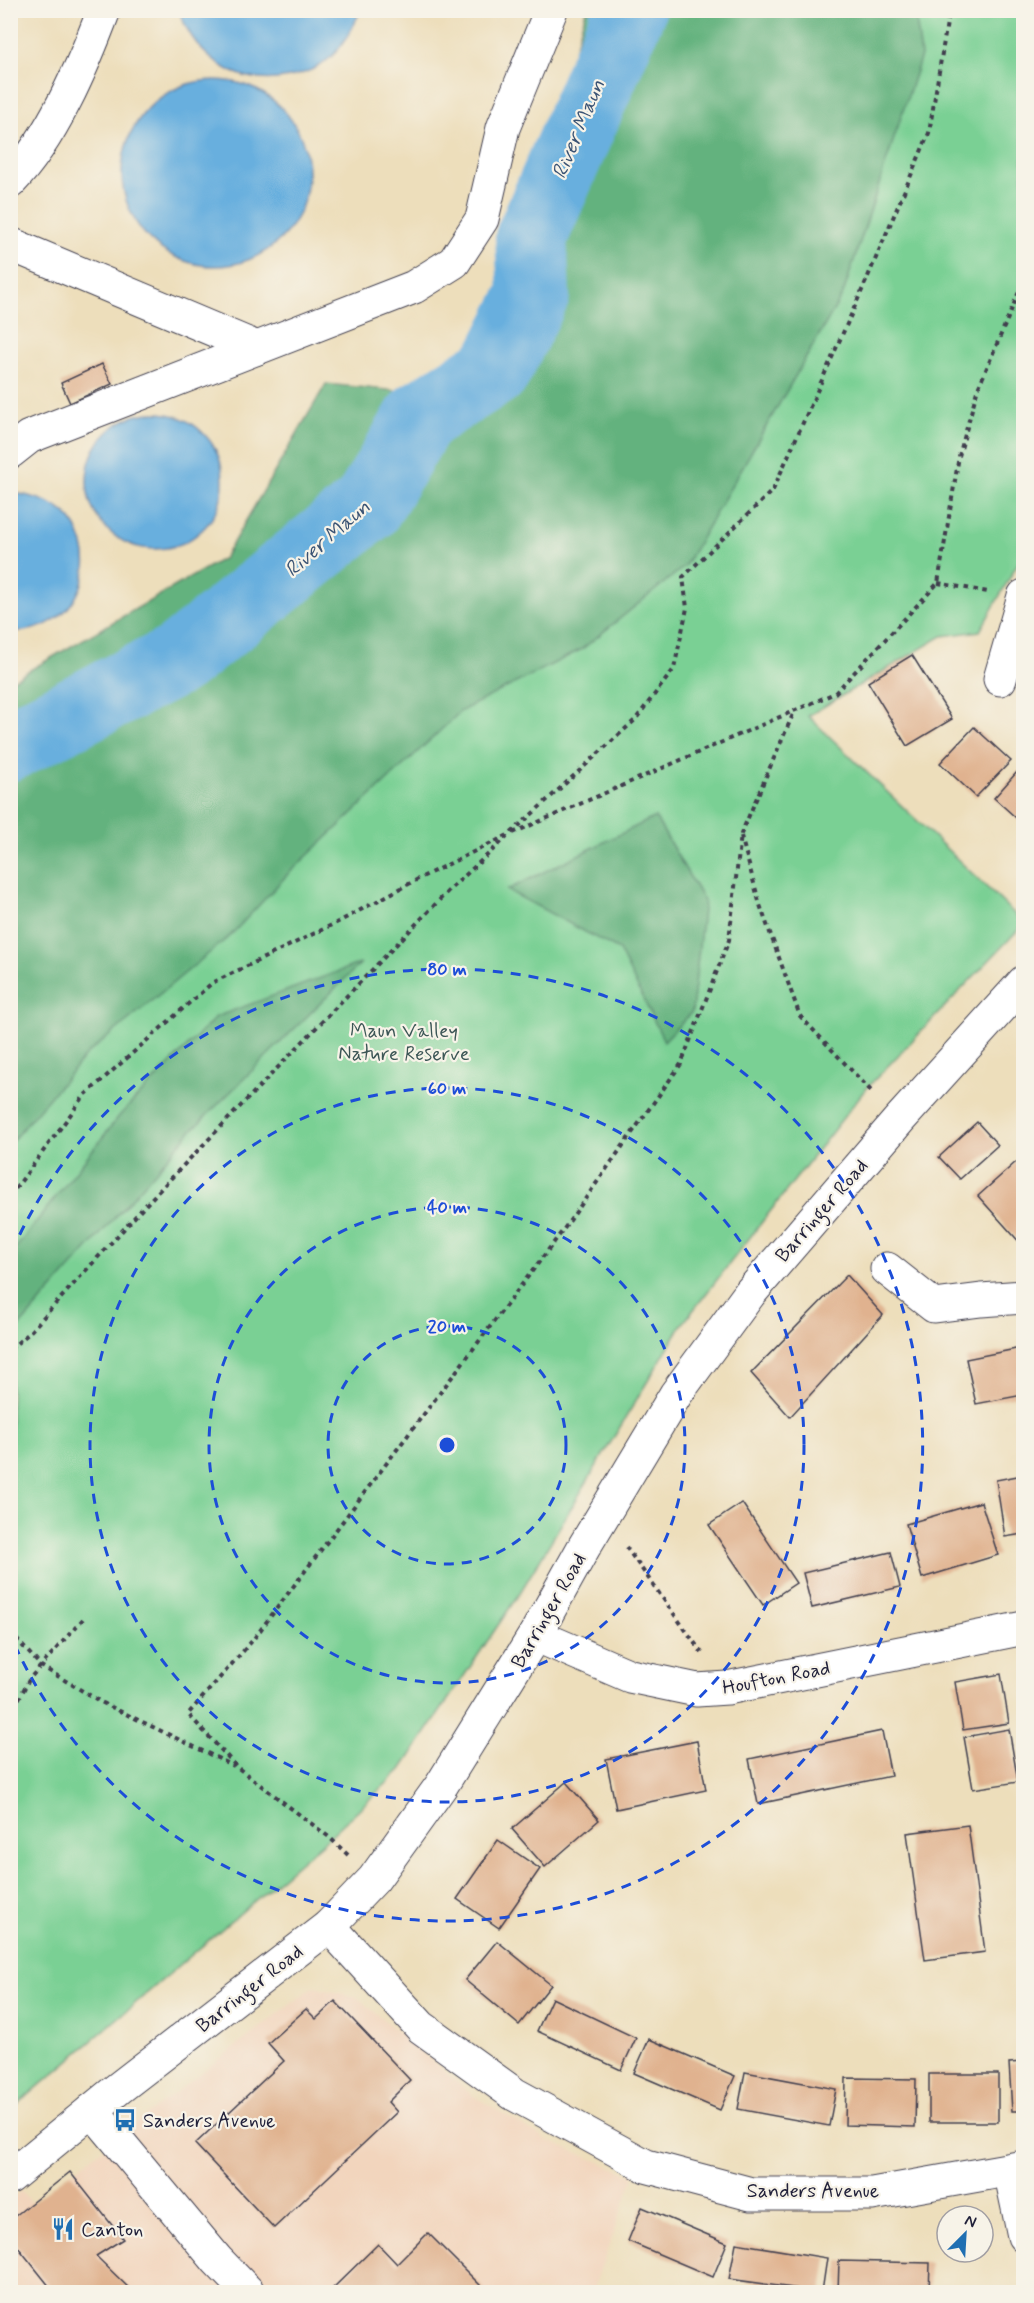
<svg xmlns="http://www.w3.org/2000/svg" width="1034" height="2303" font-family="Mynerve,sans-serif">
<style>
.built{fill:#f2d5bd}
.green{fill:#7ad094;stroke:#4e7968;stroke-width:1.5}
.forest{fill:#63b27e;stroke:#426a5c;stroke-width:1.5}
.water{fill:#68afde;stroke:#45688c;stroke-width:1.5}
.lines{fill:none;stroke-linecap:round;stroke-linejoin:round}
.river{stroke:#68afde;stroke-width:72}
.building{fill:#e0b28f}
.minor-casing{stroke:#403e4e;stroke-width:35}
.path{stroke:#403e4e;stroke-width:4;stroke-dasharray:4.5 4.5;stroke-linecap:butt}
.minor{stroke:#fff;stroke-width:33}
.ring{fill:none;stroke:#1d4ed8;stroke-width:3;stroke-dasharray:10 8}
.labels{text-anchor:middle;stroke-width:4.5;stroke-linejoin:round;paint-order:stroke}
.park-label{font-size:20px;fill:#3c5656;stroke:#f7f3e8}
.street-label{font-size:20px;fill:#22223b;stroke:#f7f3e8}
.poi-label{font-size:20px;fill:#22223b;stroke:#f7f3e8;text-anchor:start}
.water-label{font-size:21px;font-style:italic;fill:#3a5374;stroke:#f7f3e8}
.centre{fill:#1d4ed8;stroke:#f7f3e8;stroke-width:3}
.ring-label{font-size:18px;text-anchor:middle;font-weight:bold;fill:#1d4ed8;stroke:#f7f3e8;stroke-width:4.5;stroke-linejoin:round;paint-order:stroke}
</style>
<rect width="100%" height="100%" fill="#f7f3e8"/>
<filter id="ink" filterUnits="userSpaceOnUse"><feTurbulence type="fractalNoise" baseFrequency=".0167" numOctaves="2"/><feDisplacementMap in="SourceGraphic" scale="12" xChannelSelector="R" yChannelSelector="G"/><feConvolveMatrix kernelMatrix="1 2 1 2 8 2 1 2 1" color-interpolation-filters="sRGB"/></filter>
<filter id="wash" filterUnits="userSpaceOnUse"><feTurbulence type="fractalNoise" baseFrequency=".008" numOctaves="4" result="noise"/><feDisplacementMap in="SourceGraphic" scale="24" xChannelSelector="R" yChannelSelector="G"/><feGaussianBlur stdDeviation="1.35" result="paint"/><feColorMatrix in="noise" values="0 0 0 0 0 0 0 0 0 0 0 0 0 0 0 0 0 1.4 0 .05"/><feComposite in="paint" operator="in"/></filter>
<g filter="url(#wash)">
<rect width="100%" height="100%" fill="#eddebb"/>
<!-- built -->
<path class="built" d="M313 1987 357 1997 472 2095 548 2141 634 2176 592 2292H11L10 2200 21 2191 32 2203Z"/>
<!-- green -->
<path class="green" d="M673 11H1023V554L980 631 942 636 808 716 1023 922V925L864 1091 681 1326 521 1591 401 1770 329 1837 11 2110V813L401 542Z"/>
<!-- forest -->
<g class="forest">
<path d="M586 11H915L921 56 843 294 685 566 582 649 461 711 288 874 231 935 86 1055 11 1142V681L224 558 326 384 472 398Z"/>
<path d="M655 817 704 901 692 1012 664 1041 619 950 507 890Z"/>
<path d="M361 963 189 1133 11 1336V1254L120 1115 216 1017Z"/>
</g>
<!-- water -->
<g class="water">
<path d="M179 11V10L360 11C353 28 345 44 331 57 320 67 304 74 290 77 238 88 197 59 179 11Z"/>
<circle cx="215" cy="173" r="93"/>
<circle cx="155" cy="481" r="68"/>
<path d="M20 494C34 497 46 500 58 508 68 514 76 525 80 536 100 584 62 635 10 631L11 495Z"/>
</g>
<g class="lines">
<!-- river -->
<path class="river" d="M10 745 179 659 367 507 421 416 496 369 534 294 531 238 630 10"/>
</g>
<g id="blocks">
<!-- building -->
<g class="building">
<path d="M102 364 112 384 70 403 61 383Z"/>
<path d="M912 655 952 719 907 746 868 682Z"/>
<path d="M974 727 1011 761 976 797 940 763Z"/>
<path d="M1017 772 1023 778V824L994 798Z"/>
<path d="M977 1122 998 1145 960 1179 939 1157Z"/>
<path d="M1016 1162 1023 1170V1246L978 1196Z"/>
<path d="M847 1275 883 1315 790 1417 751 1373Z"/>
<path d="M1021 1348 1023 1358V1395L976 1404 966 1359Z"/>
<path d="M1023 1475V1534L1005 1537 996 1480Z"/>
<path d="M981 1502 998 1555 922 1578 906 1524Z"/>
<path d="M742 1503 796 1583 763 1605 709 1525Z"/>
<path d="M891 1552 900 1587 812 1608 803 1573Z"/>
<path d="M1001 1674 1009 1723 963 1730 955 1682Z"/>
<path d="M1009 1729 1018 1782 973 1789 964 1737Z"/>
<path d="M882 1731 891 1776 758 1804 749 1759Z"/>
<path d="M697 1741 706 1790 616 1809 606 1759Z"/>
<path d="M566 1782 599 1820 545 1867 512 1829Z"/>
<path d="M968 1825 985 1952 925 1960 907 1833Z"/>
<path d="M498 1840 540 1869 499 1928 457 1899Z"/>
<path d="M497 1941 551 1985 519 2025 465 1980Z"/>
<path d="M552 1998 636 2038 621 2070 537 2031Z"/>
<path d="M335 2001 410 2080 388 2102 397 2112 274 2228 195 2144 284 2061 268 2043 306 2009 316 2019Z"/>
<path d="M649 2039 735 2076 720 2110 634 2073Z"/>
<path d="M1023 2062V2111H1012L1009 2063Z"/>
<path d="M745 2072 836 2089 829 2126 738 2109Z"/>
<rect x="929" y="2074" width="69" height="48"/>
<path d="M846 2078 916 2079 915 2127 845 2125Z"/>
<path d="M70 2172 123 2239 96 2256 133 2292H54L10 2237V2220Z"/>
<path d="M642 2207 727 2243 713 2277 628 2241Z"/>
<path d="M428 2233 487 2292H329L378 2244 397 2264Z"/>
<path d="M736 2243 827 2258 822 2292 729 2279Z"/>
<path d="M839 2261 930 2263 929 2292H838Z"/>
</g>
</g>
</g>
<g filter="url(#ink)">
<use href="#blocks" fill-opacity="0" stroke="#403e4e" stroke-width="1.5"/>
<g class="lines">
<!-- minor casing -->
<g class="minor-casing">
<g id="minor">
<path d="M10 182C52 139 83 66 104 10"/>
<path d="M10 244 257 348"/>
<path d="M10 452 29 437 414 287 454 262 482 219 503 128 551 10"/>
<path d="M1000 679 1024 596"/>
<path d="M887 1269 934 1306 981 1300 1024 1297"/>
<path d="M535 1635 630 1676 697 1690 727 1688 1024 1628"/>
<path d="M329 1926 421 2027 514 2094 646 2166 751 2194H872L1024 2167"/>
<path d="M92 2110 217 2260 248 2292"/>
<path d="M1010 2170 1024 2236"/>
<path d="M10 2177 119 2088 329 1926 374 1879 441 1786 535 1635 584 1547 676 1394 750 1293 899 1120 1024 982"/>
</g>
</g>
<!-- path -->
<g class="path">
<path d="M938 583 988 592"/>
<path d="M513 833 835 693 938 583 959 456 977 391 1024 280"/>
<path d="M741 836 760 905 800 1016 873 1093"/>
<path d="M10 1196 85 1095 212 983 340 921 420 878 510 834 635 720 674 669 687 608 683 577 773 490 867 279 929 133 949 10"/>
<path d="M10 1349 28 1334 152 1198 448 891 507 837"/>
<path d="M626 1547 702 1653"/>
<path d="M10 1632 41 1666 101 1702 234 1766"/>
<path d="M10 1715 30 1678 83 1619"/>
<path d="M348 1855 329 1837 238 1768 188 1714 252 1641 561 1233 681 1064 729 940 741 834 794 712"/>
<path d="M1018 2292 1024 2288"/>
</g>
<!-- minor -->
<use href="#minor" class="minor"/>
</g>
</g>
<!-- distance rings -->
<g class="ring">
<circle cx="447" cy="1445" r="119"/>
<circle cx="447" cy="1445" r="238"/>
<circle cx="447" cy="1445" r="357"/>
<path d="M12 1251A476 476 0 1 1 12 1639"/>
</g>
<!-- icons -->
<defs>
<g id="bus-bare" transform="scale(1.8)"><path d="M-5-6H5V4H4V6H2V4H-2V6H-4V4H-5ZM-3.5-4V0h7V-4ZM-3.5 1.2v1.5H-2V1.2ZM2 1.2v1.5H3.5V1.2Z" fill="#1f6fb2" stroke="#f7f3e8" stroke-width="2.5" paint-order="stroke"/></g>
<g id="restaurant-bare" transform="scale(1.8)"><path d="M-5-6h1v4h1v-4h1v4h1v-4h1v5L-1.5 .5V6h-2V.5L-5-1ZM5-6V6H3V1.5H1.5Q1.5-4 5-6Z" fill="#1f6fb2" stroke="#f7f3e8" stroke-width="2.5" paint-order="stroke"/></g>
</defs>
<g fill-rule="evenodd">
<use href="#bus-bare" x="125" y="2120"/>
<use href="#restaurant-bare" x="63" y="2229"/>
</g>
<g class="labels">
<!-- park labels -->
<g class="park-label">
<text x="404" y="1037">Maun Valley<tspan x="404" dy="23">Nature Reserve</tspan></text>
</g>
<!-- street labels -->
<g class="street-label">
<text transform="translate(821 1210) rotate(-49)" y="7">Barringer Road</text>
<text transform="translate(548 1610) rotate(-60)" y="7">Barringer Road</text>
<text transform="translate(776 1677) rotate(-11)" y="7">Houfton Road</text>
<text transform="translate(249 1988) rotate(-38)" y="7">Barringer Road</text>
<text x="813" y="2197">Sanders Avenue</text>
</g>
<!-- poi labels -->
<g class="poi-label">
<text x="143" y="2127">Sanders Avenue</text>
<text x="81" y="2236">Canton</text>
</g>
<!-- water labels -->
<g class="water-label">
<text transform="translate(578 129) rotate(-67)" y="7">River Maun</text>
<text transform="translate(327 538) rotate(-41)" y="7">River Maun</text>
</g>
</g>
<circle cx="447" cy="1445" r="9" class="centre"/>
<g class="ring-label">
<text x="447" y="975">80 m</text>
<text x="447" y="1094">60 m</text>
<text x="447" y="1213">40 m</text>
<text x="447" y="1332">20 m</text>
</g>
<!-- margin -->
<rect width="1034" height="2303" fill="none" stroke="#f7f3e8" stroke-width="36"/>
<!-- north arrow -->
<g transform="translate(965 2234) rotate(24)"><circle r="28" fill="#f7f3e8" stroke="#a29fa3" stroke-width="1.5"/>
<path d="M0-4.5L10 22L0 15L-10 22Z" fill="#1f6fb2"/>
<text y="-9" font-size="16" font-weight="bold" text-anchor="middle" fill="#22223b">N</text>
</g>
</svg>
